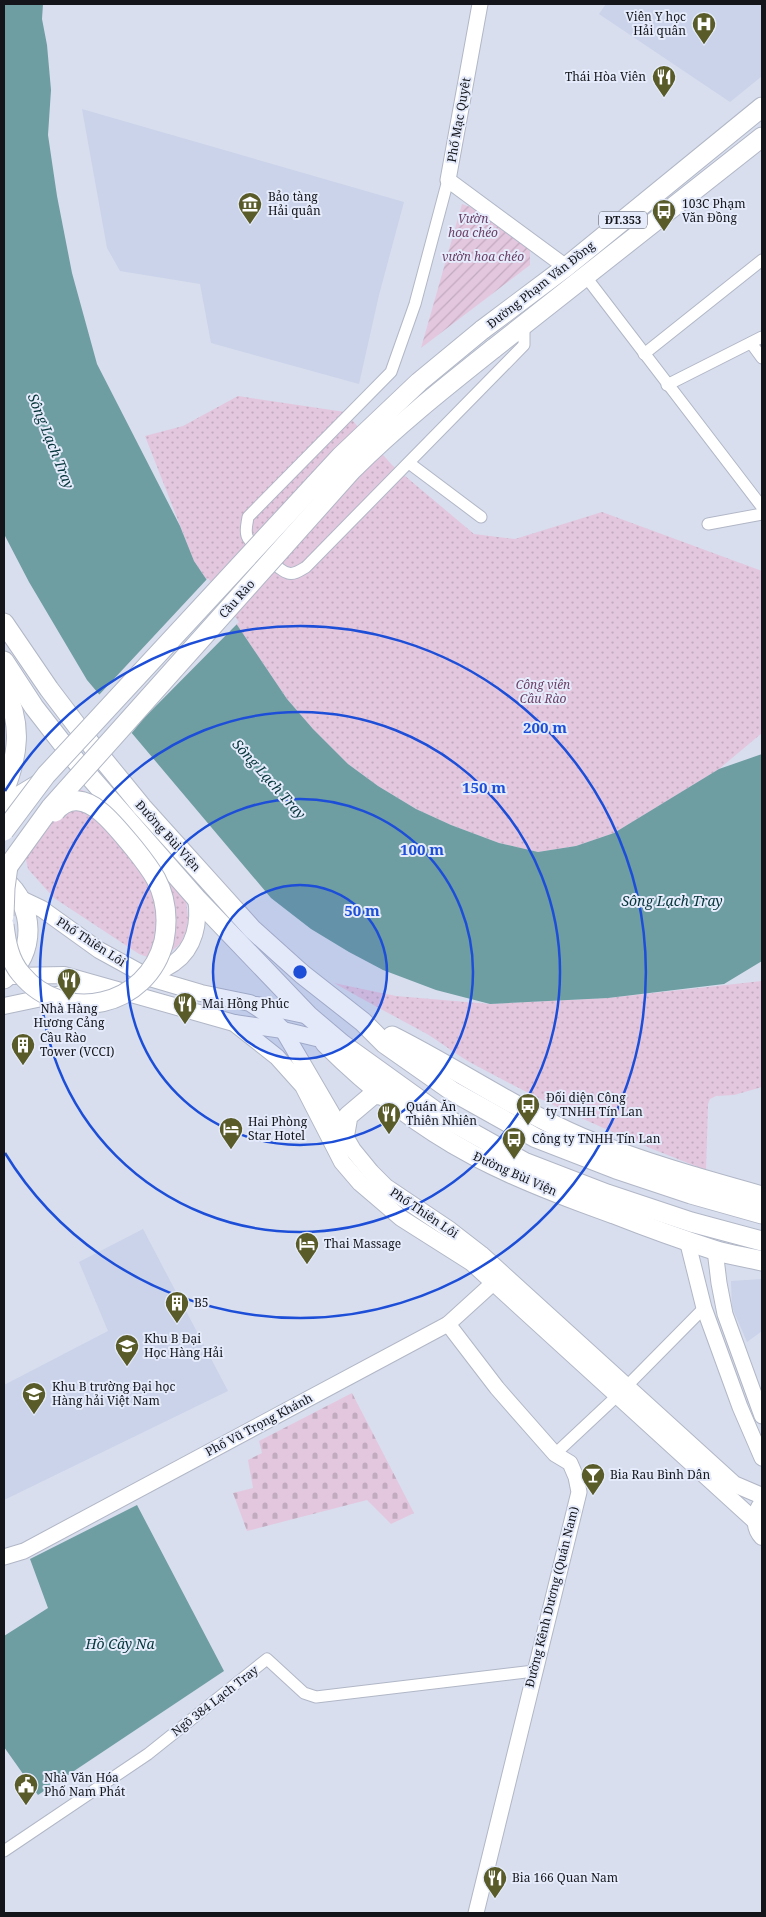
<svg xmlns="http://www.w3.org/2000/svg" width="766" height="1917" font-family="'Noto Serif',serif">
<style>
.built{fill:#cad3e9}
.grass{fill:url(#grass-dots)}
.cemetery{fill:url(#cemetery-stones)}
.garden{fill:url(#garden-furrows)}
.water{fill:#6e9da2}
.pier{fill:#d8deee}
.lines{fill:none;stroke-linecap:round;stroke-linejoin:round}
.minor-casing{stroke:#b1b7c6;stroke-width:13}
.tertiary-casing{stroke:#b1b7c6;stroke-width:17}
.secondary-casing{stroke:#b1b7c6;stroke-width:18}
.primary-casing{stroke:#b1b7c6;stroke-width:21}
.minor{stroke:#fff;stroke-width:11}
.tertiary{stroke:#fff;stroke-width:15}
.secondary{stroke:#fff;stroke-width:16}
.primary{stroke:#fff;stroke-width:19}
.primary-bridge-casing{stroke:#b1b7c6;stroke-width:21;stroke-linecap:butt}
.primary-bridge{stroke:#fff;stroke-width:19}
.ring{fill:none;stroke:#1d4ed8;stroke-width:2.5}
.labels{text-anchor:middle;stroke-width:4;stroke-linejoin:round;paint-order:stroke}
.shield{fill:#e5ebfb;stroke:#52555e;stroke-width:1}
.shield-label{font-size:11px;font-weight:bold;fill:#13151a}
.poi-label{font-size:12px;fill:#13151a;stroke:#e5ebfb;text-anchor:start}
.street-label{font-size:12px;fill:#13151a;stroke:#e5ebfb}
.park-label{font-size:12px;font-style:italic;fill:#6b4066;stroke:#e5ebfb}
.water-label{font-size:14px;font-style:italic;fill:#05353a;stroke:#e5ebfb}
.centre{fill:#1d4ed8;stroke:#e5ebfb;stroke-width:2.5}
.ring-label{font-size:15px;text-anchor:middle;font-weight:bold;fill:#1d4ed8;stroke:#e5ebfb;stroke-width:4;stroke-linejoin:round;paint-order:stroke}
</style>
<defs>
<pattern id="grass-dots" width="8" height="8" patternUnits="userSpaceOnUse" patternTransform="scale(1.25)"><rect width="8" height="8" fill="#e3c7df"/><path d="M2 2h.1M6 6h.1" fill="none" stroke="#c2aabf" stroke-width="1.8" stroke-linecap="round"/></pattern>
<pattern id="cemetery-stones" width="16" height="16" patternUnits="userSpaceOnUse" patternTransform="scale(1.25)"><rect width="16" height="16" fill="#e3c7df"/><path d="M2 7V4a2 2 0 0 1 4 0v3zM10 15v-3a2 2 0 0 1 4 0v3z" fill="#c2aabf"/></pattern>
<pattern id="garden-furrows" width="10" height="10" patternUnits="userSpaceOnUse" patternTransform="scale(1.25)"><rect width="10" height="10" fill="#e3c7df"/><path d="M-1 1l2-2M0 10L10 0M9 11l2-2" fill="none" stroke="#c2aabf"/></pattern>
</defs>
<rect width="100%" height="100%" fill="#d8deee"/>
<!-- built -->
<g class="built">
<path d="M606 4H762V76L730 102 599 14Z"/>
<path d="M82 109 404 202 379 295 359 384 211 343 200 284 120 271 107 248Z"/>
<path d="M143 1229 228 1391 4 1500V1385L108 1331 79 1262Z"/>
<path d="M762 1279V1331L747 1342 732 1307 731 1281Z"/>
</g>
<!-- grass -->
<g class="grass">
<path d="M238 396 345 412 392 465 474 534 515 539 602 512 762 571V733L719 769 614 833 576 846 538 852 499 843 451 825 416 809 378 786 348 764 313 729 287 699 194 561 145 436 183 426Z"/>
<path d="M82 790 105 803 186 898 188 919 186 931 181 943 167 955 150 958 139 954 54 898 28 869 24 850 68 791Z"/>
<path d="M762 981V1087L734 1095 716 1096 710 1099 708 1104 706 1170C627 1140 549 1105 475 1065 458 1056 443 1044 427 1034 396 1017 365 1001 334 983L396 996 490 1004 608 998Z"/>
</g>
<!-- cemetery -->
<path class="cemetery" d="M352 1393 414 1513 391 1524 367 1500 247 1531 233 1493 253 1488 248 1460 262 1453 259 1441Z"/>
<!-- garden -->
<path class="garden" d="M462 204 487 213 530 251V265L421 348Z"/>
<!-- water -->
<g class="water">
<path d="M4 4H43L42 19 47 45 51 90 48 135 57 196 72 273 97 364 180 526 194 561 287 699 313 729 348 764 378 786 416 809 451 825 499 843 538 852 576 846 614 833 719 769 762 754V961L724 984 608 998 490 1004 436 990 383 970 349 952 311 929 271 898 87 680 29 582 4 534Z"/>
<path d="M137 1505 224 1671 38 1795 4 1747V1636L48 1608 30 1559Z"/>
</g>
<!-- pier -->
<path class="pier" d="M208 578 239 622 144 718 130 735 98 696Z"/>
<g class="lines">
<!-- minor casing -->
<g class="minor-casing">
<g id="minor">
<path d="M448 180 415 304 391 372 248 517C247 524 245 530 247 536 249 543 281 572 288 573 294 575 301 570 306 567L524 345V325"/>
<path d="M586 277 762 507"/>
<path d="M751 343 762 358"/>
<path d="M644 354 762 260"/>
<path d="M667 385 762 337"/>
<path d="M409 463 481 517"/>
<path d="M708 524 762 514"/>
<path d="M555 1454 617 1396 704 1308"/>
<path d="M4 1851 148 1754 267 1659 304 1693 316 1697 534 1671"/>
</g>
</g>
<!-- tertiary casing -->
<g class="tertiary-casing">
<g id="tertiary">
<path d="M480 4 448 180 566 267"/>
<path d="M687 1240 704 1308 740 1407 762 1458"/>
<path d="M715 1250 719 1283 725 1314 762 1416"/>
<path d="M448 1324 497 1388 555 1454 570 1463 576 1477 579 1492 476 1913"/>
<path d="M4 1557 24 1551 448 1324 502 1275"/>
</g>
</g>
<!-- secondary casing -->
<g class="secondary-casing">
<g id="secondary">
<path d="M21 899 42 909 99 950 150 978 201 993 250 1003 268 1015 283 1030 353 1150 371 1172 386 1187 450 1230 481 1254 734 1484 762 1496"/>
<path d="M13 976 64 975 234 1023 277 1057 303 1086 342 1162 360 1183 401 1218 472 1263 755 1521"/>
<path d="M150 978C158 972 166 968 174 963 195 948 200 922 196 898"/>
<path d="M257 1005 309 1016"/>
<path d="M4 1006 99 986"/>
<path d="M234 1023 283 1030 337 1043"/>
<path d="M762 1503C754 1513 753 1527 762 1537"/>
</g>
</g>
<!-- primary casing -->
<g class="primary-casing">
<g id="primary">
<path d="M482 330 566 267 762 107"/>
<path d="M493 349 762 137"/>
<path d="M4 623 49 689 93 747 142 807 252 929 302 974 363 1022 385 1044 452 1091 536 1138 616 1169 691 1194 762 1214"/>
<path d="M4 661 34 707 76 761 196 898 309 1016 342 1044 442 1116 524 1162 607 1194 691 1222 762 1241"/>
<path d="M4 689C23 723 18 756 4 791"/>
<path d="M4 805 39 784"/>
<path d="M4 880C35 905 37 954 4 979"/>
<path d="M392 1036C456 1068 515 1109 582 1138 640 1162 701 1179 762 1196"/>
<path d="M325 1043C369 1087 419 1126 473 1155 518 1179 566 1197 614 1214 647 1227 680 1239 714 1250 729 1255 746 1257 762 1261"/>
<path d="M345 1133 348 1116 374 1094 385 1096"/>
</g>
</g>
<!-- minor -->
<use href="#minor" class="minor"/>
<!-- tertiary -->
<use href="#tertiary" class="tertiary"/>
<!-- secondary -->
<use href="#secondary" class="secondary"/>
<!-- primary -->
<use href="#primary" class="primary"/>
<!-- primary-bridge casing -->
<g class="primary-bridge-casing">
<g id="primary-bridge">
<path d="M4 831 46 775 341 456 419 382 482 330"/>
<path d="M4 872 51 807 352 470C396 426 444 388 493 349"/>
<path d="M4 916 5 888 8 866"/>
<path d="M4 925C6 942 9 960 21 974 64 1026 148 1007 164 941 168 920 166 898 156 879 150 868 142 858 134 848 123 835 113 822 101 812 86 799 68 795 55 812"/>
</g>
</g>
<!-- primary-bridge -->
<use href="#primary-bridge" class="primary-bridge"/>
</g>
<!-- distance rings -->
<circle cx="300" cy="972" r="87" fill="#1d4ed8" fill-opacity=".12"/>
<g class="ring">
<circle cx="300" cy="972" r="87"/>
<circle cx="300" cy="972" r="173"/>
<circle cx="300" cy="972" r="260"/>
<path d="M5 791A346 346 0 1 1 5 1153"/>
</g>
<!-- icons -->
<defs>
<g id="hospital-pin" transform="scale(1.25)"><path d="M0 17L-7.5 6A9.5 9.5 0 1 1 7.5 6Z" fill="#595c29" stroke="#e5ebfb"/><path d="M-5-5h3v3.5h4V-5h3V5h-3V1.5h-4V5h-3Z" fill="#fff"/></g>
<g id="restaurant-pin" transform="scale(1.25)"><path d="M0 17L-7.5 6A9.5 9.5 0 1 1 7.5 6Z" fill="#595c29" stroke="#e5ebfb"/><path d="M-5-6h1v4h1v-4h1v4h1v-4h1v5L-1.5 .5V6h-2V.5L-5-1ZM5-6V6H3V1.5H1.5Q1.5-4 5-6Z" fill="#fff"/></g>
<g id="museum-pin" transform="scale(1.25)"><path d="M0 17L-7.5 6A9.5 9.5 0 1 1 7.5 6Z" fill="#595c29" stroke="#e5ebfb"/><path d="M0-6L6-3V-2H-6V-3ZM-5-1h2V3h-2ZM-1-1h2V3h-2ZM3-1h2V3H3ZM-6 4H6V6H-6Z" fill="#fff"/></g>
<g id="bus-pin" transform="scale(1.25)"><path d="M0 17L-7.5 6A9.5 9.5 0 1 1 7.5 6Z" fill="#595c29" stroke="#e5ebfb"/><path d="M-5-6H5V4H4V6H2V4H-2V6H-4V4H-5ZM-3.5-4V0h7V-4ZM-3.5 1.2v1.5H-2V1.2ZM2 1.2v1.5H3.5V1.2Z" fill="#fff"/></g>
<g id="building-pin" transform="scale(1.25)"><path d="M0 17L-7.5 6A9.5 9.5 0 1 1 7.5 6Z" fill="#595c29" stroke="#e5ebfb"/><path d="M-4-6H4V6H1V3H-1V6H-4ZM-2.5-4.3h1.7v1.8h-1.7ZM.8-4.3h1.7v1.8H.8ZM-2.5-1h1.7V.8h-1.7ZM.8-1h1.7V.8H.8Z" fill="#fff"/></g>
<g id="hotel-pin" transform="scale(1.25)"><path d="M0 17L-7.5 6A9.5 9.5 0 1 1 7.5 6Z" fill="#595c29" stroke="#e5ebfb"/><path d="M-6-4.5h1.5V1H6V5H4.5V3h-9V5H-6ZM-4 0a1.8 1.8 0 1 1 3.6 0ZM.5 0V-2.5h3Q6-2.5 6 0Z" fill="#fff"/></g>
<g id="university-pin" transform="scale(1.25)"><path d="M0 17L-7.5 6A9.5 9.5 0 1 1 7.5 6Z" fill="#595c29" stroke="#e5ebfb"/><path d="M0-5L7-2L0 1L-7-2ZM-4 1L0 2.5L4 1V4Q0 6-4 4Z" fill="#fff"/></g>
<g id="bar-pin" transform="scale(1.25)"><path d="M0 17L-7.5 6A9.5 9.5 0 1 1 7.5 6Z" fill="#595c29" stroke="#e5ebfb"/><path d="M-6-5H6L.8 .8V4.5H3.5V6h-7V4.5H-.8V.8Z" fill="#fff"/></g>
<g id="civic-pin" transform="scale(1.25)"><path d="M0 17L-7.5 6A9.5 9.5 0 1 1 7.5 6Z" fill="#595c29" stroke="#e5ebfb"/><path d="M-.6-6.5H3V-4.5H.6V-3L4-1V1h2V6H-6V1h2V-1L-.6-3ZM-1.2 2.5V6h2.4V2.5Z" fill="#fff"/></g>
</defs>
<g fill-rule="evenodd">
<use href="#hospital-pin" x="704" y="24"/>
<use href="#restaurant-pin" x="664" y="77"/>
<use href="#museum-pin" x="250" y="204"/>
<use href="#bus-pin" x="664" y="211"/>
<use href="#restaurant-pin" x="69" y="980"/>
<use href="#restaurant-pin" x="185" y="1004"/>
<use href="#building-pin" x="23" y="1045"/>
<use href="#bus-pin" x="528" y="1105"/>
<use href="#restaurant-pin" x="389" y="1114"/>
<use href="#hotel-pin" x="231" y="1129"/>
<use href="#bus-pin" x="514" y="1139"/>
<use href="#hotel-pin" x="307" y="1244"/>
<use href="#building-pin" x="177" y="1303"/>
<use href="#university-pin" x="127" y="1346"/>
<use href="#university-pin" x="34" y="1394"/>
<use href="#bar-pin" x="593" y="1475"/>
<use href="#civic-pin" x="26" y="1785"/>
<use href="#restaurant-pin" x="495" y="1878"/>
</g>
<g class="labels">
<!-- shield labels -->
<rect class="shield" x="599" y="211.5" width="48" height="17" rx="4"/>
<g class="shield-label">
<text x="623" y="224">ĐT.353</text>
</g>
<!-- poi labels -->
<g class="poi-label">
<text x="686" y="21" text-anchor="end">Viên Y học<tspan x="686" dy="14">Hải quân</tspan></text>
<text x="646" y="81" text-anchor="end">Thái Hòa Viên</text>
<text x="268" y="201">Bảo tàng<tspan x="268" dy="14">Hải quân</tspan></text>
<text x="682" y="208">103C Phạm<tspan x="682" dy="14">Văn Đồng</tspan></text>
<text x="202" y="1008">Mai Hồng Phúc</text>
<text x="69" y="1013" text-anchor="middle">Nhà Hàng<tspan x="69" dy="14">Hương Cảng</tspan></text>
<text x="40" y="1042">Cầu Rào<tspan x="40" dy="14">Tower (VCCI)</tspan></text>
<text x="546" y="1102">Đối diện Công<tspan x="546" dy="14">ty TNHH Tín Lan</tspan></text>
<text x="406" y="1111">Quán Ăn<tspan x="406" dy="14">Thiên Nhiên</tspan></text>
<text x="248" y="1126">Hai Phòng<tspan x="248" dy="14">Star Hotel</tspan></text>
<text x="532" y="1143">Công ty TNHH Tín Lan</text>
<text x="324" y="1248">Thai Massage</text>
<text x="194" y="1307">B5</text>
<text x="144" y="1343">Khu B Đại<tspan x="144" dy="14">Học Hàng Hải</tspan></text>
<text x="52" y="1391">Khu B trường Đại học<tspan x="52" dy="14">Hàng hải Việt Nam</tspan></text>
<text x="610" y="1479">Bia Rau Bình Dân</text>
<text x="44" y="1782">Nhà Văn Hóa<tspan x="44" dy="14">Phố Nam Phát</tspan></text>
<text x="512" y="1882">Bia 166 Quan Nam</text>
</g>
<!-- street labels -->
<g class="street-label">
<text transform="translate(459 120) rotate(-80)" y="4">Phố Mạc Quyêt</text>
<text transform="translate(541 285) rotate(-38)" y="4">Đường Phạm Văn Đồng</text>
<text transform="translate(237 599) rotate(-48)" y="4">Cầu Rào</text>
<text transform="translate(168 836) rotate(48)" y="4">Đường Bùi Viện</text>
<text transform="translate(91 942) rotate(33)" y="4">Phố Thiên Lôi</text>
<text transform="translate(515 1174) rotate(24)" y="4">Đường Bùi Viện</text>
<text transform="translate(424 1213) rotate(34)" y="4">Phố Thiên Lôi</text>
<text transform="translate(259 1425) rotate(-28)" y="4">Phố Vũ Trọng Khánh</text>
<text transform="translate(552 1597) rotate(-76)" y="4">Đường Kênh Dương (Quán Nam)</text>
<text transform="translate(215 1701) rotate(-38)" y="4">Ngõ 384 Lạch Tray</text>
</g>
<!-- park labels -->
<g class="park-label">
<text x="473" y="223">Vườn<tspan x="473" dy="14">hoa chéo</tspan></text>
<text x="483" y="261">vườn hoa chéo</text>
<text x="543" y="689">Công viên<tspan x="543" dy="14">Cầu Rào</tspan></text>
</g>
<!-- water labels -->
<g class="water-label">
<text transform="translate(51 441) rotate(68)" y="5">Sông Lạch Tray</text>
<text transform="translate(269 779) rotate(48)" y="5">Sông Lạch Tray</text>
<text x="672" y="906">Sông Lạch Tray</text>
<text x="120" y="1649">Hồ Cây Na</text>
</g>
</g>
<circle cx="300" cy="972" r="8" class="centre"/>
<g class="ring-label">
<text x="545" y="733">200 m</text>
<text x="484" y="793">150 m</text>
<text x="422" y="855">100 m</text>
<text x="362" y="916">50 m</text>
</g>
<!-- border -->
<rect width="766" height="1917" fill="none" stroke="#13151a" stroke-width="10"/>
</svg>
